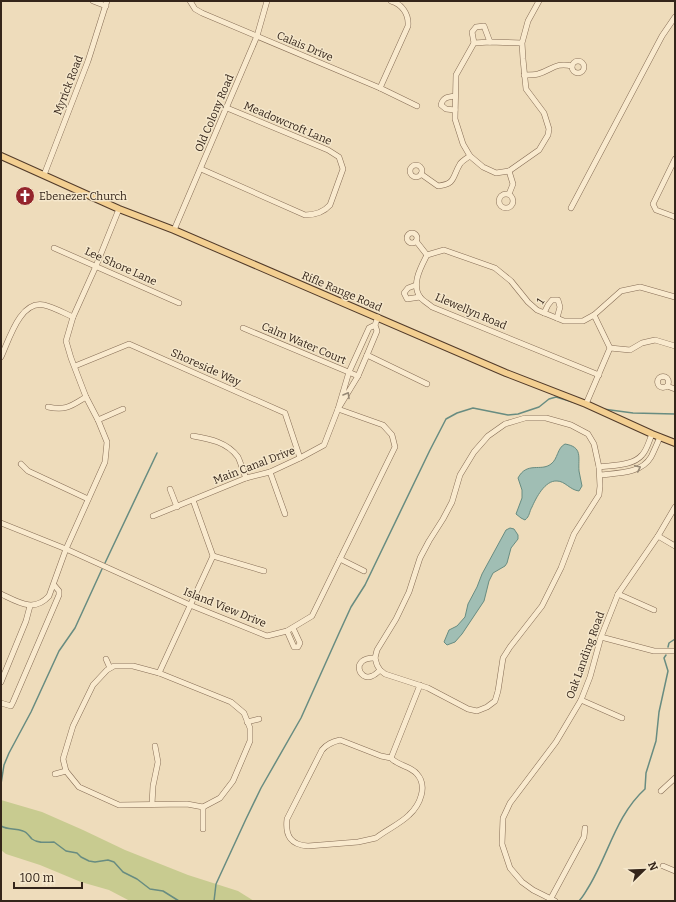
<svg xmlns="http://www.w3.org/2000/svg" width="676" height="902" font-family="Bitter,serif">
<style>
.green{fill:#c8cb90}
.water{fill:#a0beb4;stroke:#688c81}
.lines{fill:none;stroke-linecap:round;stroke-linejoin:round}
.stream{stroke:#688c81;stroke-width:1.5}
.minor-casing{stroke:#856c55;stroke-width:6}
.major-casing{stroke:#523b2a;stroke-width:8}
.minor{stroke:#f9eace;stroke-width:5}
.major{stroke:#f3cf91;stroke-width:6}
.oneway{stroke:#968874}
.labels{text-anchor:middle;stroke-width:3;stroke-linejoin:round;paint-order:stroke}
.street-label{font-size:11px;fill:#34251a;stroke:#f5e7cb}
.poi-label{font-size:11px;fill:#34251a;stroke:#f5e7cb;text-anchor:start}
</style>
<rect width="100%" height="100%" fill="#eedcbb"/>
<!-- green -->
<path class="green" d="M1 800 42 812 83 830 125 850 188 875 238 891 254 901H130L109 890 81 882 40 865 6 854 1 850Z"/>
<!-- water -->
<g class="water">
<path d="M565 444C583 447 578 457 579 471 580 476 581 481 582 486L579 491C570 490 565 481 557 481 545 480 536 498 532 507 529 512 530 516 525 520L521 518 516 514 522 498V490L518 478C527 461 541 472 551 464 558 459 557 448 565 444Z"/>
<path d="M510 528 514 529 518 535V539L511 548 507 563 505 566 493 573 489 581 484 601 462 634 455 642 447 645 444 642 449 630 457 626 465 617 468 604 477 587 482 574 506 530Z"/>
</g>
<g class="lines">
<!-- stream -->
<g class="stream">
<path d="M603 409 633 413 675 414"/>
<path d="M105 563 157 453"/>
<path d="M668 647 669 643 675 639"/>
<path d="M1 784 4 765 9 753 31 712 59 651 75 628 102 569"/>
<path d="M1 826C8 830 15 828 23 831 27 832 29 836 32 839 39 844 47 842 54 842L66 851 77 853 81 857 89 861 95 862 108 860 114 862 123 872 137 879 150 889 163 891 179 901"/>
<path d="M214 901 216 884 246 819 261 788 301 718 340 631 351 607 365 585 430 450 446 419 457 413 473 408 508 415 518 414 539 407 549 399 556 397 576 403"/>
<path d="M579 901C583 897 585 893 588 888 608 856 616 815 645 789L646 773 656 741 659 712 668 671 664 658 666 655"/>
</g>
<!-- minor casing -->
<g class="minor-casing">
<g id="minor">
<path d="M93 1 106 6"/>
<path d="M190 1 195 9 202 13 380 88 417 106"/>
<path d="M474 43 472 32 476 27 484 26 490 42"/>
<path d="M522 43 490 42 474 43 456 75 455 119 463 144 470 156 483 167 496 173 509 171 539 150 548 135 549 129 544 113 526 89 523 59 522 43 528 21 539 1"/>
<circle cx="578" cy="67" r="6"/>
<path d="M524 75C529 75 534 75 538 74 552 70 555 62 572 66"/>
<path d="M380 88 408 26C409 14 402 4 391 1"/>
<path d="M455 96C448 97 443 97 441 105L446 109 455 110"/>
<path d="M675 159 653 204 656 210 675 217"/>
<circle cx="416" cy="171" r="6"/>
<path d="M201 169 305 215C315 215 323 213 330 205L343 169 339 157 328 150 227 108"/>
<path d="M421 174 438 186C456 184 452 177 460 164 462 161 467 158 470 156"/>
<path d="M44 175 88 61 107 1"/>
<path d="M509 194 513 184 509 171"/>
<circle cx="506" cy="201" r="7"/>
<path d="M571 208 662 36 675 17"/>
<path d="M174 230 257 36 267 1"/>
<circle cx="412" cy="238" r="5"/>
<path d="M416 241 427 255"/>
<path d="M54 248 179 303"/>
<path d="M416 285 408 288 404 293 407 299 420 297"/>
<path d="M544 313 548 305 552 300H558L560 307 557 318"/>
<path d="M375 325 369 328 349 372 338 409 358 376 367 355 377 331 375 325 378 317"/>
<path d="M243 328 358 376"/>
<path d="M610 348 630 350 642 343 655 340 675 346"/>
<path d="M367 355 427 384"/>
<path d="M1 357C9 340 20 300 44 305 53 307 64 313 73 317"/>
<path d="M75 366 129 344 285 413 300 458"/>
<path d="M599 375 432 307C429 304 423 301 420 297 411 284 421 267 427 255L444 250 495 268 511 281 528 302 537 310 564 321H583L594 315 621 291 640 287 675 297"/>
<circle cx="663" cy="382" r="5.5"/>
<path d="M667 386 675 389"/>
<path d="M586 404 610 348 594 315"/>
<path d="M48 407C66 411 71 406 86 397"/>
<path d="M525 418H546L571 425 588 434 594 444 599 467 600 486 599 495 574 534 561 568 542 606 510 647 503 658 498 691 495 701 487 707 477 711 468 709 428 688 385 674 380 670 377 665 375 658 377 650 396 619 409 592 420 558 429 541 443 519 452 502 460 475 474 452 488 436 505 424Z"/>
<path d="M98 420 123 409"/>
<path d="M193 436C210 439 227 442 238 457 241 463 243 472 246 478"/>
<path d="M21 464 28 471 88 499"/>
<path d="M599 467C612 465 633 466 642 455 647 450 649 441 652 434"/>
<path d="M270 472 285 514"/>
<path d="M600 475C617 473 641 474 651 457 654 451 657 444 660 437"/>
<path d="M170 489 177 507"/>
<path d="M1 523 66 549 190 605 267 636 287 631 312 616 395 447 392 435 383 425 338 409 324 445 300 458 270 472 246 478 153 516"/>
<path d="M658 536 675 546"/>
<path d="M213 556 264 571"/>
<path d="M340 559 364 571"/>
<path d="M1 594C18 602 34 613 49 596L66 549 105 462 107 442 98 420 86 397 71 358 66 341 73 317 96 266 119 209"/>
<path d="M618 594 654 610"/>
<path d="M287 631 294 647H298L300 643 293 628"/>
<path d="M601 637 654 651H675"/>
<path d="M375 658C350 657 359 682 372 676 375 675 378 672 380 670"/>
<path d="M106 659 110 668"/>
<path d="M114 666H133L159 673 231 702 244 713 250 728V741L233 781 220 798 203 807 187 804 119 805 79 787 66 771 63 759 73 726 93 685 107 670Z"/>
<path d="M159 673 213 556 193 500"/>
<path d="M1 682 26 621 30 606"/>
<path d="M581 700 622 718"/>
<path d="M1 703 11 706 13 702 59 595V591L54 585"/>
<path d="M247 722 259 719"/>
<path d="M391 758 381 756 340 740C332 742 327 744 322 750L287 819C285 836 291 845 308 846L358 842 376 838C386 830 400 824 409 815 420 805 428 786 417 774 411 766 398 766 391 758L420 685"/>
<path d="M55 774 66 771"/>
<path d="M661 791 675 778"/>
<path d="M152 804 153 786 158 762 155 746"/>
<path d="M203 829V807"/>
<path d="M663 866 675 871"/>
<path d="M550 900 584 837 585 828"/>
<path d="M555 901 533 890 522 882 510 868 502 844 503 818 510 803 556 742 581 700 590 677 601 637 618 594 658 536 675 507"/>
</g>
</g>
<!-- major casing -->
<g class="major-casing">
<path id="major" d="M1 156 119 209 174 230 506 373 586 404 652 434 675 443"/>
</g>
<!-- minor -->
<use href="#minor" class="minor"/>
<!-- major -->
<use href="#major" class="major"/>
</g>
<!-- one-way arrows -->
<defs><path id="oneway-chevron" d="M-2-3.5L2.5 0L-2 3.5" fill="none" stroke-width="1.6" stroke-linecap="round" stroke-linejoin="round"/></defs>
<g class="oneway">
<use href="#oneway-chevron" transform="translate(347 395) rotate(-59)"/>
<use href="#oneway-chevron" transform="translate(638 468) rotate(-25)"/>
</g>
<!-- icons -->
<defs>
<g id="church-disc" transform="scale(1)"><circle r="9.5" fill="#94252c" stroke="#f5e7cb"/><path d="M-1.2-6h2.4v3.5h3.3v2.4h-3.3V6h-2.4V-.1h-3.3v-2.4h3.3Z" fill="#fff"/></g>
</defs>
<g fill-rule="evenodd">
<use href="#church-disc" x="25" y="196"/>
</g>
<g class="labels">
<!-- street labels -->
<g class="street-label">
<text transform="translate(305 46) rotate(23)" y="4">Calais Drive</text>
<text transform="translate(68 85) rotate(-69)" y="4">Myrick Road</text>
<text transform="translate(214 113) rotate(-67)" y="4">Old Colony Road</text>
<text transform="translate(288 123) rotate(23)" y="4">Meadowcroft Lane</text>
<text transform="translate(121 266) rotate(24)" y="4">Lee Shore Lane</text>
<text transform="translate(342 291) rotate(23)" y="4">Rifle Range Road</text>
<text transform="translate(540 301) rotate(-57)" y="4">1</text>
<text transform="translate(471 311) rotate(23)" y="4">Llewellyn Road</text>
<text transform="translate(304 343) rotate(23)" y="4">Calm Water Court</text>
<text transform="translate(206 367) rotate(24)" y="4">Shoreside Way</text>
<text transform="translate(254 465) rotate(-21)" y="4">Main Canal Drive</text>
<text transform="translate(225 607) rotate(22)" y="4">Island View Drive</text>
<text transform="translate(585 655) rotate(-70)" y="4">Oak Landing Road</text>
</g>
<!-- poi labels -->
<g class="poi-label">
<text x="39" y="200">Ebenezer Church</text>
</g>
</g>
<!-- border -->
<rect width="676" height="902" fill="none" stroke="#34251a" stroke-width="4"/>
<!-- north arrow -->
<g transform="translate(644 870) rotate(67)" stroke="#f5e7cb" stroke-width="3" paint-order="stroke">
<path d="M0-3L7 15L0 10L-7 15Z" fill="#34251a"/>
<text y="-6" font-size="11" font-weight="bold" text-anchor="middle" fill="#34251a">N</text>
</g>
<!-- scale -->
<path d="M14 882v6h68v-6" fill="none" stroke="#34251a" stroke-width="2"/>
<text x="20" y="882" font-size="12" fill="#34251a" stroke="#f5e7cb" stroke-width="3" paint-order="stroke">100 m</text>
</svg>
